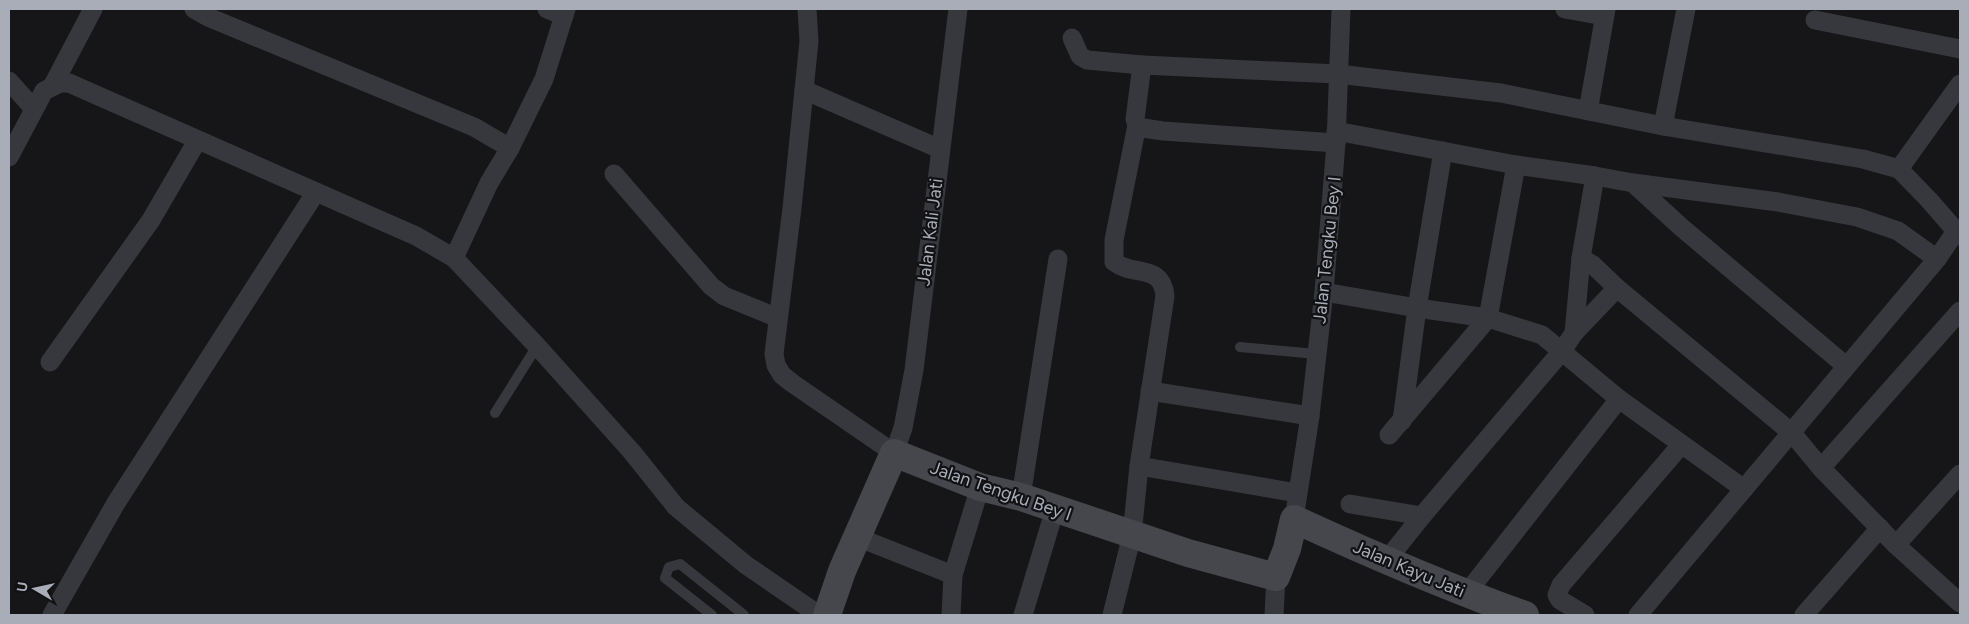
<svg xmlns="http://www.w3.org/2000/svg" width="1969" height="624" font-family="Figtree,sans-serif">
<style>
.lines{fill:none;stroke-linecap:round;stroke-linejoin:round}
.lane{stroke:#37383d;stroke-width:10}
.street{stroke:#37383d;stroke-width:19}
.secondary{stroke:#45474d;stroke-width:28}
.labels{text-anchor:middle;stroke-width:4.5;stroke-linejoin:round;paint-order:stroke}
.street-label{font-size:18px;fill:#a8adb8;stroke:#111113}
</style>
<rect width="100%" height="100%" fill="#161618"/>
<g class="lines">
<!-- lane -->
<g class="lane">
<path d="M1240 347 1316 354"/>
<path d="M495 413 537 346"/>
<path d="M712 615 665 578 669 567 680 564 744 615"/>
</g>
<!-- street -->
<g class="street">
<path d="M194 9 208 17 474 127 510 148"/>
<path d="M547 9 564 16"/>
<path d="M807 9 809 41 792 208 774 354 776 365 782 375 792 383 894 453 903 428 914 370 958 9"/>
<path d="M1565 9 1604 16"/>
<path d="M1815 20 1960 49"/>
<path d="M1072 38 1080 56 1087 60 1142 65"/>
<path d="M9 81 34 109"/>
<path d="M53 85 93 9"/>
<path d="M804 90 940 149"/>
<path d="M1588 111 1606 9"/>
<path d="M1663 126 1686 9"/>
<path d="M1336 131 1516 165 1595 176 1633 183 1778 202 1857 217 1898 231 1937 259"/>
<path d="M1336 143 1163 131 1143 128 1137 125 1135 119 1142 65 1338 74 1501 93 1663 126 1863 159 1899 169"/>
<path d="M9 157 44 91 60 83H69L416 236 454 258 537 346 632 452 676 507 746 565 819 615"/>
<path d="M614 174 711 286 724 296 778 318"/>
<path d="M1633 183 1681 227 1846 366"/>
<path d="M1956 231 1929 200 1899 169 1960 84"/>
<path d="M454 258 489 183 510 148 544 79 566 9"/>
<path d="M1581 258 1593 265 1617 288 1792 433 1821 468 1896 545 1960 603"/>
<path d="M1324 292 1417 308 1488 318 1542 335 1619 399 1744 489"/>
<path d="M1574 333 1581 258 1595 176"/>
<path d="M50 362 151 220 197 141"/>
<path d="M1150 391 1310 416"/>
<path d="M1402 421 1417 308 1443 151"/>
<path d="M1389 435 1488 318 1516 165"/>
<path d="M1139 466 1297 493"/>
<path d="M1821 468 1960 311"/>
<path d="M1021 497 1058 259"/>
<path d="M1350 504 1422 516"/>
<path d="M1294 519 1310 416 1324 292 1336 143 1341 9"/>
<path d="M857 537 953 575 951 615"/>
<path d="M1896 545 1960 474"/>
<path d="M1386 561 1422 516 1562 351 1574 333 1617 288"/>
<path d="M953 575 980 487"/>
<path d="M1466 594 1619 399"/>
<path d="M52 615 116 503 316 192"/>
<path d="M1023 615 1055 509"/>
<path d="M1112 615 1132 535 1139 466 1165 296C1162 263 1134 277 1114 262V240L1137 125"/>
<path d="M1274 615 1276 577"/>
<path d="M1585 615 1560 600 1557 595 1561 585 1681 445"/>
<path d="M1638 615 1937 259 1956 231 1960 236"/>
<path d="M1804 615 1880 528"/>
</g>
<!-- secondary -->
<path class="secondary" d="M827 615 842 571 894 453 980 487 1021 497 1188 553 1276 577 1287 549 1294 519C1370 554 1446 587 1525 615"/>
</g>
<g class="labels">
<!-- street labels -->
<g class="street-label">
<text transform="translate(930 232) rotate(-83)" y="6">Jalan Kali Jati</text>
<text transform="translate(1327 250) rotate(-84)" y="6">Jalan Tengku Bey I</text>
<text transform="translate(1001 491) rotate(19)" y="6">Jalan Tengku Bey I</text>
<text transform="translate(1409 569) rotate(23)" y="6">Jalan Kayu Jati</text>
</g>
</g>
<!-- border -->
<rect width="1969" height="624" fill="none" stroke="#a8adb8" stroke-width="20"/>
<!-- north arrow -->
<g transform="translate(35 589) rotate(279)" stroke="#111113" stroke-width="4" paint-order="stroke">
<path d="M0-4L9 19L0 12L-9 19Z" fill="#a8adb8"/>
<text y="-8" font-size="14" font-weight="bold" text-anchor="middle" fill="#a8adb8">U</text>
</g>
</svg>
